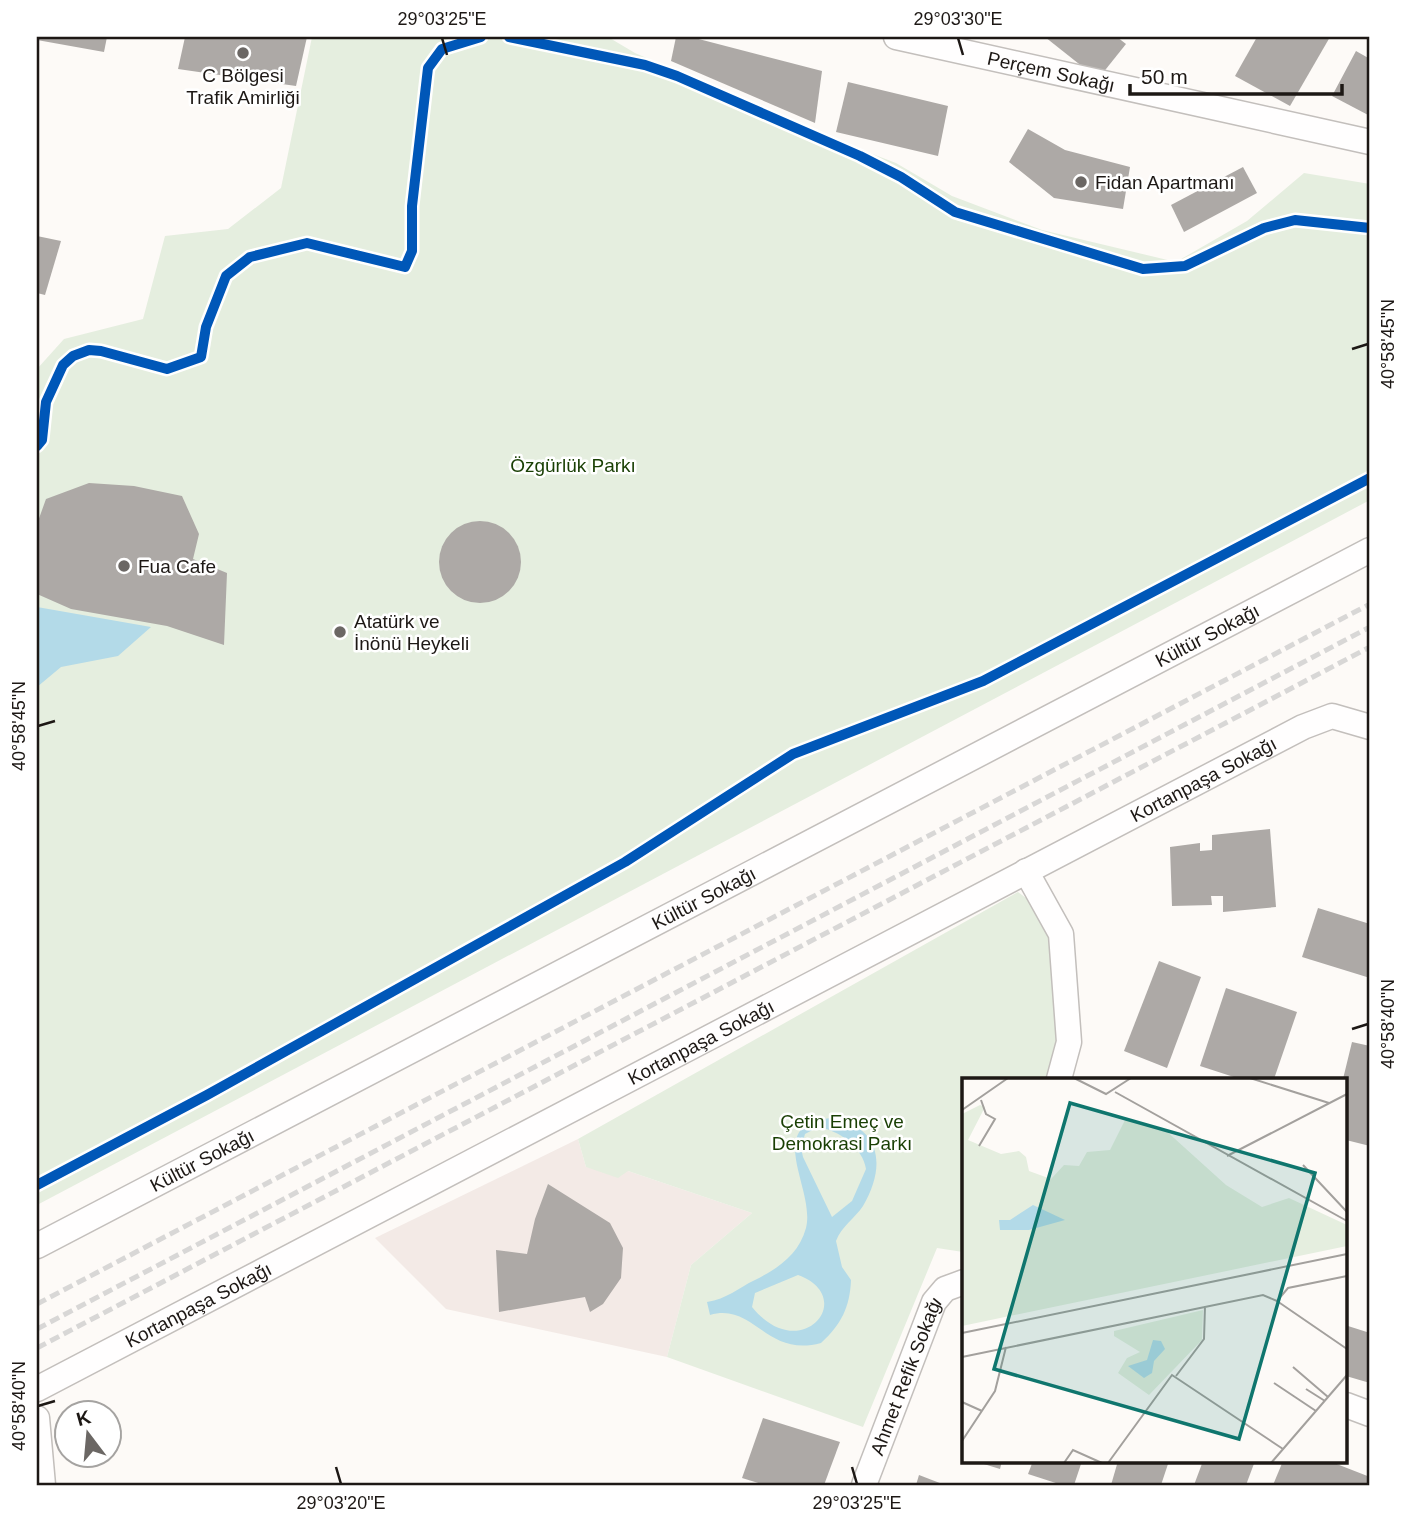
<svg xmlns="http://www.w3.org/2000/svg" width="1407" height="1522" font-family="Arial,sans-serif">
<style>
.education{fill:#f3eae6}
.green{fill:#e5eedf}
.water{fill:#b3dae8;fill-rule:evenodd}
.building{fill:#ada9a6}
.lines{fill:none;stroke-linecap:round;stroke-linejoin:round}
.street-casing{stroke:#c3bfbc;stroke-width:27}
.street{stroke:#fffefe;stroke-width:24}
.rail{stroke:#d8d7d6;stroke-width:5;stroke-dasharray:10 5;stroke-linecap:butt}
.cycleway-casing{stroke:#fff;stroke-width:15}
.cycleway{stroke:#0057b8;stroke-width:10}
.ticks{fill:none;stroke:#1d1815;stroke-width:2.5}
.poi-dot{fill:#6b6764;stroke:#fff;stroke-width:2.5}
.labels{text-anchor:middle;stroke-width:5;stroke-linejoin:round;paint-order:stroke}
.street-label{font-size:19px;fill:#1d1815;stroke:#fff}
.poi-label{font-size:19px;fill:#1d1815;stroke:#fff;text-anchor:start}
.park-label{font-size:19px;fill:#193f04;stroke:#fff}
.inset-road{fill:none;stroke:#a3a09d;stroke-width:2}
.view{fill:#0f766e;fill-opacity:0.15;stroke:#0f766e;stroke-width:3.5}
.inset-edge{fill:none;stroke:#1d1815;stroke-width:3.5}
.neatline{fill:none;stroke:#1d1815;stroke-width:2.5}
.ticks-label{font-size:18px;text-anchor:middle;fill:#1d1815}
</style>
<rect width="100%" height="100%" fill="#fdfaf7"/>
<!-- education -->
<path class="education" d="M578 1139 586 1167 628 1171 752 1213 691 1265 667 1357 446 1309 375 1238Z"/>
<!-- green -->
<g class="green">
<path d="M312 37H608L635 53 815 132 896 163 952 196 1042 230 1176 262 1247 221 1304 173 1370 184V500L37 1205V369L64 339 143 319 165 236 228 229 281 188Z"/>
<path d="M1018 892 1050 916 1059 1053 1046 1079H964V1250L963 1252 937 1248 863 1427 667 1357 691 1265 752 1213 628 1171 618 1178 586 1167 578 1139Z"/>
</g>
<!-- water -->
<g class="water">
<path d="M37 607 151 627 118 656 61 667 37 687Z"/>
<path d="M832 1118C882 1127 886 1167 863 1206 855 1218 841 1227 836 1241L842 1267 851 1280C850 1307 841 1325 821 1343 766 1358 754 1302 710 1315L707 1302C727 1299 738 1288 755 1280 779 1268 799 1254 806 1228 816 1189 761 1123 832 1118ZM818 1127C839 1130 863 1148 866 1169L852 1201 832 1217 803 1157 801 1148 805 1134ZM798 1275C859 1297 801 1367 752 1307L755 1293Z"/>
</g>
<!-- building -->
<g class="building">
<path d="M37 37H107L104 52 37 40Z"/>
<path d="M185 37H307L296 86 178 69Z"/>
<path d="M676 37H691L822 71 815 123 671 61Z"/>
<path d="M1045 37H1117L1126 44 1098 79Z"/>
<path d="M1257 37H1330L1290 106 1235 76Z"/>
<path d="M1356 51 1370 59V116L1332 96Z"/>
<path d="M848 82 948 106 938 156 836 132Z"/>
<path d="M1028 129 1065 150 1130 167 1123 209 1054 198 1009 162Z"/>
<path d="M1243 167 1257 193 1184 232 1171 205Z"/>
<path d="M37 236 61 241 45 295 37 293Z"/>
<path d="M89 483 134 486 182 496 199 534 193 559 227 573 224 645 167 626 71 609 37 594V524L46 499Z"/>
<circle cx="480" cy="562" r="41"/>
<path d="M1270 829 1276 907 1223 912V896H1211L1212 905 1172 906 1170 847 1200 843V851L1212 850V835Z"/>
<path d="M1318 908 1370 924V978L1302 957Z"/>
<path d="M1159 961 1201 977 1167 1068 1124 1051Z"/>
<path d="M1226 988 1297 1012 1274 1079H1240L1200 1066Z"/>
<path d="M1352 1042 1370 1046V1146L1346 1140V1079H1343Z"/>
<path d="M548 1184 610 1223 623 1248 621 1278 603 1304 590 1312 585 1297 499 1312 496 1250 527 1254 535 1219Z"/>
<path d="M1348 1326 1370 1333V1383L1346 1376Z"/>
<path d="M763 1418 840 1442 824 1485H765L742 1478Z"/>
<path d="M974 1461H1002L1000 1469Z"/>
<path d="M1033 1461H1082L1074 1485H1062L1028 1474Z"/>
<path d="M1118 1461H1169L1161 1485H1111Z"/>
<path d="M1203 1461H1255L1246 1485H1194Z"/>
<path d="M1283 1461H1329L1370 1477V1485H1273Z"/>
<path d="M919 1475 945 1485H916Z"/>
</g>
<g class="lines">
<!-- street casing -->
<g class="street-casing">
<g id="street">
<path id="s1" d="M896 37 1370 142"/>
<path d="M1026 871 1061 934 1069 1042 1059 1079"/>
<path id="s2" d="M37 1246 1370 550"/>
<path id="s3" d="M37 1389 1303 727 1332 716 1370 727"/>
<path d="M1346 1405 1370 1414"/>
<path d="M37 1418 43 1485"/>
<path id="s4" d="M864 1485 934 1302 945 1289 964 1282"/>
</g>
</g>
<!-- street -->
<use href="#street" class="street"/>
<!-- rail -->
<g class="rail">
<path d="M37 1304 1370 604"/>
<path d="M37 1329 1370 627"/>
<path d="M37 1348 1370 647"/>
</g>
<!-- cycleway casing -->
<g class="cycleway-casing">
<g id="cycleway">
<path d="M509 37 645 65 677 76 860 156 901 177 955 212 1143 269 1185 266 1264 228 1295 220 1370 228"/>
<path d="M37 446 42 440 46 402 63 365 73 356 89 350 101 351 167 369 201 357 206 327 226 276 250 257 307 243 405 267 412 251V206L428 68 442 49 481 37"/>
<path d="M37 1185 207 1095 625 862 793 754 983 681 1370 478"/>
</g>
</g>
<!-- cycleway -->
<use href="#cycleway" class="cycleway"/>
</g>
<!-- ticks -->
<path class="ticks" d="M442 38 447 55M958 38 963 55M1352 349 1368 344M38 726 55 721M1352 1029 1368 1024M38 1406 55 1401M336 1467 341 1484M852 1467 857 1484"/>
<!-- markers -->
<g class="poi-dot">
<circle cx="243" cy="53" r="7"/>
<circle cx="1081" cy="182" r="7"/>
<circle cx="124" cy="566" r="7"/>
<circle cx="340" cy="632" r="7"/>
</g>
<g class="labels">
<!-- street labels -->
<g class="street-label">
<text dy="7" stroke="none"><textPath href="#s1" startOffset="159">Perçem Sokağı</textPath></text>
<text dy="7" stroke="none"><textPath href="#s2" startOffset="1320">Kültür Sokağı</textPath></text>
<text dy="7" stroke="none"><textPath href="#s3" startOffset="1316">Kortanpaşa Sokağı</textPath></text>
<text dy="7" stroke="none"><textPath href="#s2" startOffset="752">Kültür Sokağı</textPath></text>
<text dy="7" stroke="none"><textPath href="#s3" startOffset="749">Kortanpaşa Sokağı</textPath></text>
<text dy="7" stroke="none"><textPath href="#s2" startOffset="186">Kültür Sokağı</textPath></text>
<text dy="7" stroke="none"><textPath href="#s3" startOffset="182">Kortanpaşa Sokağı</textPath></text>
<text dy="7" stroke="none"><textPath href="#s4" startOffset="117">Ahmet Refik Sokağı</textPath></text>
</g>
<!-- poi labels -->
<g class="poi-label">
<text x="243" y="82" text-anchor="middle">C Bölgesi<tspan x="243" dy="22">Trafik Amirliği</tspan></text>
<text x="1095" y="189">Fidan Apartmanı</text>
<text x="138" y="573">Fua Cafe</text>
<text x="354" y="628">Atatürk ve<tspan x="354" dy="22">İnönü Heykeli</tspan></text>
</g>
<!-- park labels -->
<g class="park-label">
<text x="573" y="472">Özgürlük Parkı</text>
<text x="842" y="1128">Çetin Emeç ve<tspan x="842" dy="22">Demokrasi Parkı</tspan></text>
</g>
</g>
<!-- overview -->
<g transform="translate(962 1078)">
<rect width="385" height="385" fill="#fdfaf7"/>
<path d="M18 27 23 29 6 62 39 76 57 73 64 79 67 93 89 101 102 87 117 88 125 74 148 72 164 40 202 51 264 107 300 129 327 120 385 147V168L0 248V36ZM241 232 240 262 187 317 156 295 165 280 178 274 152 258V253Z" fill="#e5eedf"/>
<path d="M71 127 103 142 67 152H38L37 142H48ZM191 262 199 263 203 271 192 283 190 295 182 300 166 288 185 282Z" fill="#b3dae8"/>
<path class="inset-road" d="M112 0 144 16 169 0M288 0 367 25M153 14 385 143M0 32 46 0M17 68 33 41 24 36 19 22M265 78 385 16M341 87 385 134M315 223 385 271M0 255 385 176M0 279 301 217 315 223 326 210 385 198M331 289 366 319M214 298 242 261 243 228M312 305 354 333M344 311 363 323M0 324 20 333M0 363 33 313 44 269M102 385 111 372 140 385M146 385 210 297 321 371M309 385 385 297"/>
<path class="view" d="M108 25 353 95 277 361 32 291Z"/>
<rect width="385" height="385" class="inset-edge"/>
</g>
<!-- border -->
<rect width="1407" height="1522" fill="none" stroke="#ffffff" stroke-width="77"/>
<!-- north arrow -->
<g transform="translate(88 1434) rotate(344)"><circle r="33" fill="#ffffff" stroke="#a5a3a1" stroke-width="2"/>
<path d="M0-5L12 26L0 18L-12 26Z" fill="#6b6764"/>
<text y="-10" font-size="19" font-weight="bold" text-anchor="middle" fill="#1d1815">K</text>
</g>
<!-- scale -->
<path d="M1130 84v10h212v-10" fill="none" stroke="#1d1815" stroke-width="3.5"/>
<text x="1141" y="84" font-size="21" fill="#1d1815" stroke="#ffffff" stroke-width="5" paint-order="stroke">50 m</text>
<rect x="38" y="38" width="1330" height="1446" class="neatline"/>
<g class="ticks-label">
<text x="442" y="25">29°03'25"E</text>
<text x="958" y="25">29°03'30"E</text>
<text transform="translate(1388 344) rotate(-90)" y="6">40°58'45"N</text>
<text transform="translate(19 726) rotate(-90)" y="6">40°58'45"N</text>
<text transform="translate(1388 1024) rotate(-90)" y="6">40°58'40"N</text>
<text transform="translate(19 1406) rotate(-90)" y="6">40°58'40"N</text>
<text x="341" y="1509">29°03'20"E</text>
<text x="857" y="1509">29°03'25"E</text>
</g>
</svg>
